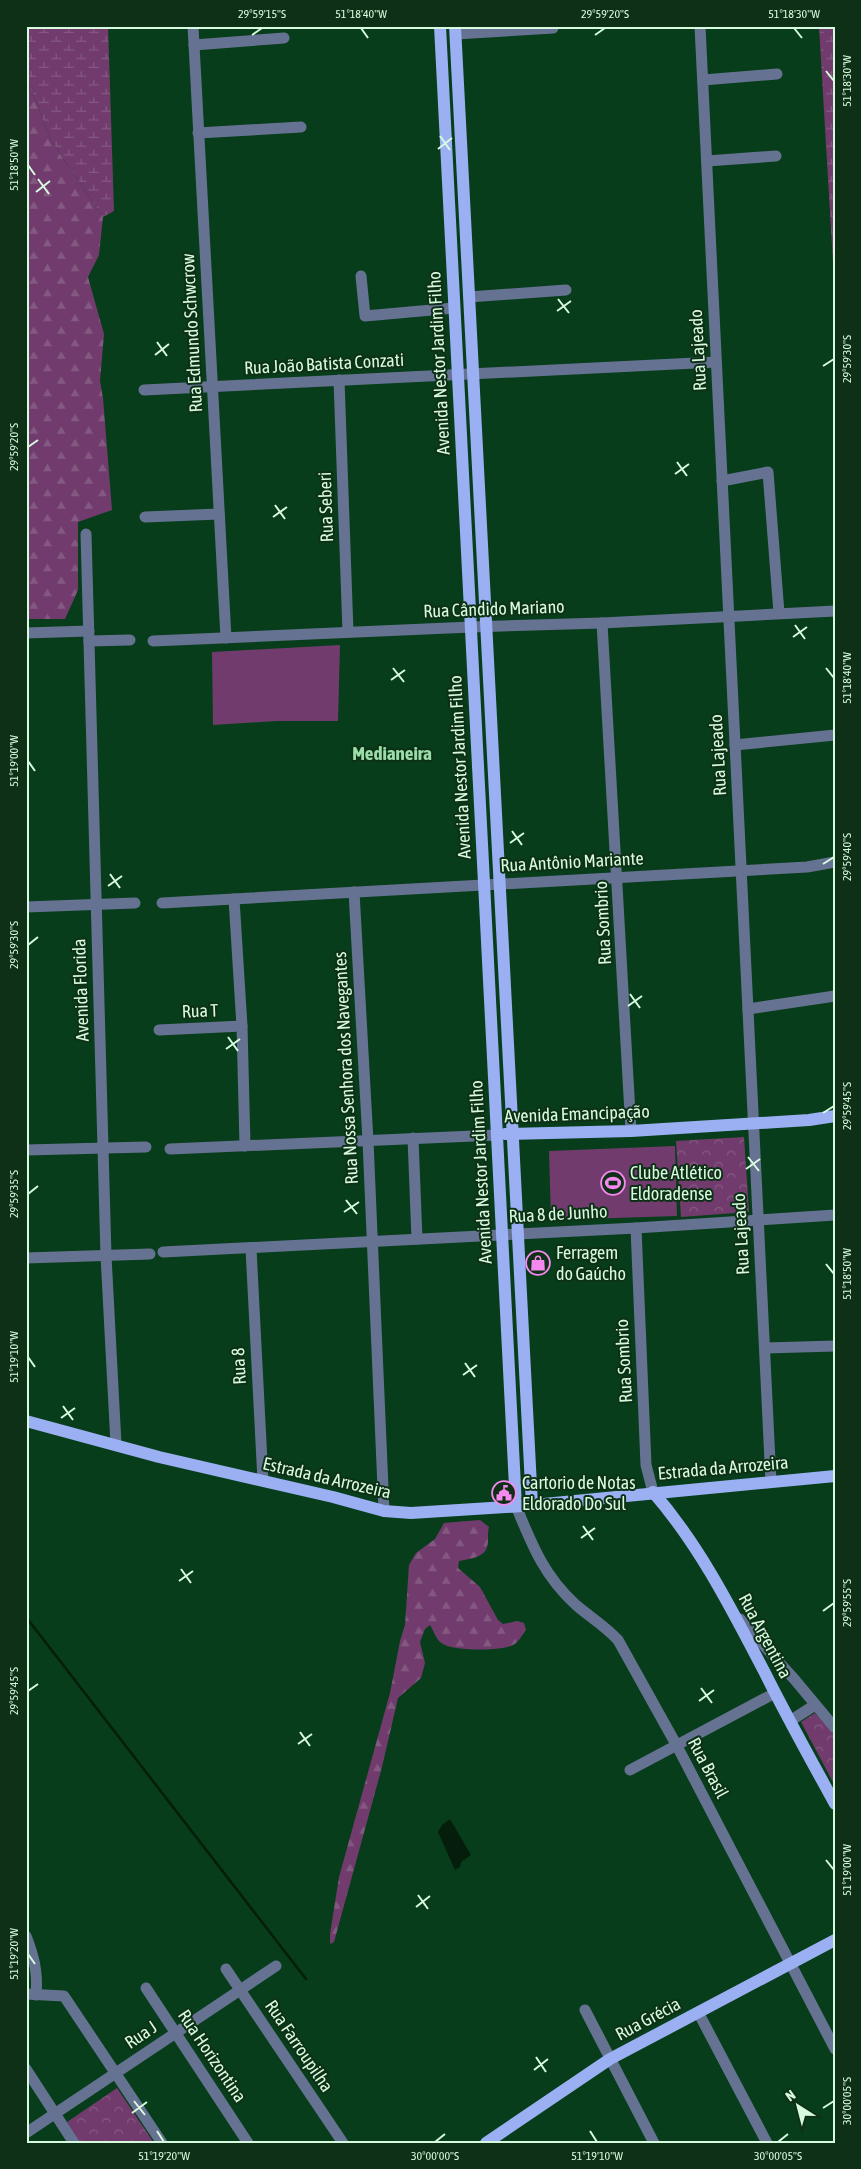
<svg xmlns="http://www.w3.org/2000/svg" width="861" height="2169" font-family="'Asap Condensed',sans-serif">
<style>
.forest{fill:url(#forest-firs)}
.wetland{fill:url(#wetland-marsh)}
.park{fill:url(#park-crowns)}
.pitch{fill:#713c6d}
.water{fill:#051d0b}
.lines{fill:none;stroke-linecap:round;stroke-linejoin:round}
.stream{stroke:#051d0b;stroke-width:2.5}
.minor{stroke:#667292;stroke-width:11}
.major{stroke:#9ab0f3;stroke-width:12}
.ticks{fill:none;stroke:#d8fade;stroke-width:2}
.labels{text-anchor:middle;stroke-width:4;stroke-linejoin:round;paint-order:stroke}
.street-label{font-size:18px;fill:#d8fade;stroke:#0d3017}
.poi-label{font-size:18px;fill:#d8fade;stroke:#0d3017;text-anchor:start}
.neighbourhood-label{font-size:19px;font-weight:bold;fill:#9adda7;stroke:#0d3017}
.neatline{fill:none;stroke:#d8fade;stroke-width:2}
.ticks-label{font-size:12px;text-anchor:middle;fill:#d8fade}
</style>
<defs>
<pattern id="forest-firs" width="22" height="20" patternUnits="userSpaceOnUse" patternTransform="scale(1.25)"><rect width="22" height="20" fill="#713c6d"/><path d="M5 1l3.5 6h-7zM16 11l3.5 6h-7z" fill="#845981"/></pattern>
<pattern id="wetland-marsh" width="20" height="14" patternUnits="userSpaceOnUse" patternTransform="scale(1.25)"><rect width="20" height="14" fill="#713c6d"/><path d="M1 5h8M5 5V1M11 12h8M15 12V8" fill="none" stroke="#845981"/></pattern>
<pattern id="park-crowns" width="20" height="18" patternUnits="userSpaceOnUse" patternTransform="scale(1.25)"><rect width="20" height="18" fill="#713c6d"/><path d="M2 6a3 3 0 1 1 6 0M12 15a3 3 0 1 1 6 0" fill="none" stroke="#845981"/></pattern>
</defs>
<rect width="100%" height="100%" fill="#073d1a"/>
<!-- forest -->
<g class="forest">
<path d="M26 77 52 142 103 217 99 255 88 277 104 334 100 381 103 398 112 510 78 522V590L65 619H26Z"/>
<path d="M480 1520 489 1527C487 1534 489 1541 487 1547 484 1558 468 1559 459 1561L458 1568 480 1587 498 1620 503 1624 517 1621 524 1623 526 1630C522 1635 519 1642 513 1645 501 1651 450 1652 440 1642 436 1638 433 1630 430 1625L425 1629 420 1642 425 1663 421 1678 398 1698 382 1767 334 1942 330 1944V1934L339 1877 390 1693 400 1641 405 1625 409 1565 416 1553 435 1539 444 1523Z"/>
</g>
<!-- wetland -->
<g class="wetland">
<path d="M26 26H108L114 211 103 217 52 142 26 77Z"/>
<path d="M819 26H835V297Z"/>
</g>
<!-- park -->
<g class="park">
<path d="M744 1137 749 1212 681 1217 676 1141Z"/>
<path d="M815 1713 835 1735V1786L801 1722Z"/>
<path d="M117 2088 154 2143H80L67 2122Z"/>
</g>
<!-- pitch -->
<g class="pitch">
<path d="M340 645 338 721H277L213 725 212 652Z"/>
<path d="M675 1146 677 1216 551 1220 549 1151Z"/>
</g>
<!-- water -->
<path class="water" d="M450 1819 471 1855 461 1862 460 1867 455 1870 438 1832 442 1825Z"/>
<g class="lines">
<!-- stream -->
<path class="stream" d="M26 1617 306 1979"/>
<!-- minor -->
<g class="minor">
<path d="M193 26 226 638"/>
<path d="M700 26 771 1482"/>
<path d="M456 34 553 28"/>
<path d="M194 45 284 38"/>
<path d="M703 80 777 74"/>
<path d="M198 133 301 127"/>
<path d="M707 161 776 156"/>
<path d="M361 276 365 316 454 308"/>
<path d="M469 297 566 290"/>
<path d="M339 380 348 632"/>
<path d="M144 390 716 362"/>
<path d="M722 481 768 472 779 613"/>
<path d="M145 517 219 514"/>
<path d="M86 534 106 1256 116 1444"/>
<path d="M602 623 631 1131"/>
<path d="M26 633 89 631"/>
<path d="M89 641 130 640"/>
<path d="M153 641 471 627 602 623 835 611"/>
<path d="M735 745 835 735"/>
<path d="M354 892 368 1141 384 1511"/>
<path d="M234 899 242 1026 245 1146"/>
<path d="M162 903 807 867 835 862"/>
<path d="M26 907 135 903"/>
<path d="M748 1009 835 996"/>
<path d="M159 1030 242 1026"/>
<path d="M413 1138 417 1239"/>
<path d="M170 1149 497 1135"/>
<path d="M26 1150 146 1147"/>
<path d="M636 1228 646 1465 653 1492"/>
<path d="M251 1249 263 1481"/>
<path d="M163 1252 636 1228 835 1215"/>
<path d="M26 1258 150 1254"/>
<path d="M765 1348 835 1346"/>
<path d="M516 1506C532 1545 544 1576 576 1605 590 1617 605 1626 618 1640L677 1746 835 2049"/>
<path d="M740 1619 795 1680 835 1728"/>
<path d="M790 1721 815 1705"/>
<path d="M630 1770 775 1693"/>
<path d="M26 1936C34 1956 38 1973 36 1995"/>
<path d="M226 1969 343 2143"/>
<path d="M146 1988 248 2143"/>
<path d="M26 1994 64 1996 162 2143"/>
<path d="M585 2010 654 2143"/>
<path d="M698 2012 767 2143"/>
<path d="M26 2069 74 2143"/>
<path d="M26 2133 276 1966"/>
</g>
<!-- major -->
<g class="major">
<path d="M440 26 516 1506"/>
<path d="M455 26 532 1505"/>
<path d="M505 1134 631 1131 809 1120 835 1116"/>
<path d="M26 1421 159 1457 333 1497 384 1511 411 1513 523 1506 835 1476"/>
<path d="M653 1492C700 1546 732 1610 765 1673 787 1717 811 1760 835 1804"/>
<path d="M486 2143 610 2059 835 1940"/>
</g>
</g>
<!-- ticks -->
<path class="ticks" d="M361 28 368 38M794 28 802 38M252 35 262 28M595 35 605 28M826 71 834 81M440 136 450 150M438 149 452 138M28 165 35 175M38 179 49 194M36 192 50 181M558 299 569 313M557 311 571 301M157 342 167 356M155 355 169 344M823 366 834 359M28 447 38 440M677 462 687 476M675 474 689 464M275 505 285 519M273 517 287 507M795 625 805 639M793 637 807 627M393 668 404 682M826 668 834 678M391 680 405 670M28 761 35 771M512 831 522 845M510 843 524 833M823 864 834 857M110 874 120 888M108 886 122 876M28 945 38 937M630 994 640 1008M628 1006 642 996M228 1037 238 1051M226 1049 240 1039M823 1113 834 1106M748 1157 759 1171M746 1169 760 1159M28 1194 38 1186M346 1200 357 1214M344 1212 359 1202M826 1264 834 1274M28 1357 35 1367M465 1363 475 1377M463 1375 477 1365M63 1406 73 1420M61 1418 75 1408M583 1526 593 1540M581 1538 595 1528M181 1569 191 1583M179 1581 193 1571M823 1611 834 1603M701 1688 712 1703M28 1691 38 1684M699 1701 714 1690M300 1732 310 1746M298 1744 312 1734M826 1860 834 1870M418 1895 428 1909M416 1907 430 1896M28 1954 35 1964M536 2057 546 2072M534 2070 548 2059M134 2101 145 2115M823 2108 834 2101M132 2113 147 2102M157 2131 164 2142M590 2131 597 2142M435 2142 445 2134M778 2142 788 2134"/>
<!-- icons -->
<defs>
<g id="stadium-ring" transform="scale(1.25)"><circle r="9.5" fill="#0d3017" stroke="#f689ee" stroke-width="1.5"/><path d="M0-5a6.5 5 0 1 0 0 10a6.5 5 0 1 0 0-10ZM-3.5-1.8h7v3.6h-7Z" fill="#f689ee"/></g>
<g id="shop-ring" transform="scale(1.25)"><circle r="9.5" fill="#0d3017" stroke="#f689ee" stroke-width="1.5"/><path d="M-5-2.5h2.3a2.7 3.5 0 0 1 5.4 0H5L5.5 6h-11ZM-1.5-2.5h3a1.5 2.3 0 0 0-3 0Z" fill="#f689ee"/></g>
<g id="civic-ring" transform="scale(1.25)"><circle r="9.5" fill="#0d3017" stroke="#f689ee" stroke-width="1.5"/><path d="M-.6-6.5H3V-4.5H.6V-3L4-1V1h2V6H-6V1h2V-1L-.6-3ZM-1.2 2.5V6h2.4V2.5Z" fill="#f689ee"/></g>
</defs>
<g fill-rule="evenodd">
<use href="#stadium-ring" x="613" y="1183"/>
<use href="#shop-ring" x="538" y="1263"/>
<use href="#civic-ring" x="504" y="1493"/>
</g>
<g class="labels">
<!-- street labels -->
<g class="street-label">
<text transform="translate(192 333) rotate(-93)" y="6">Rua Edmundo Schwcrow</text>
<text transform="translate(698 350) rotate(-93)" y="6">Rua Lajeado</text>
<text transform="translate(439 363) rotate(-93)" y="6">Avenida Nestor Jardim Filho</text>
<text transform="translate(324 364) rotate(-3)" y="6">Rua João Batista Conzati</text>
<text transform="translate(326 507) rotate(-92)" y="6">Rua Seberi</text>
<text transform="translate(494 609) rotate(-2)" y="6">Rua Cândido Mariano</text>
<text transform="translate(718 755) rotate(-93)" y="6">Rua Lajeado</text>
<text transform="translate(460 767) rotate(-93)" y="6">Avenida Nestor Jardim Filho</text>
<text transform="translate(572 862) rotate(-3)" y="6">Rua Antônio Mariante</text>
<text transform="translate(603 923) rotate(-93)" y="6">Rua Sombrio</text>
<text transform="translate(81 990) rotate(-92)" y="6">Avenida Florida</text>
<text transform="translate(200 1011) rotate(-2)" y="6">Rua T</text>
<text transform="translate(346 1068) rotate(-93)" y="6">Rua Nossa Senhora dos Navegantes</text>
<text transform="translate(577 1114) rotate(-2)" y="6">Avenida Emancipação</text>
<text transform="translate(481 1172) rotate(-93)" y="6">Avenida Nestor Jardim Filho</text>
<text transform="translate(558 1214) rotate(-3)" y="6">Rua 8 de Junho</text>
<text transform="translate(741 1234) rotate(-93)" y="6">Rua Lajeado</text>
<text transform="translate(624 1361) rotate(-93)" y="6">Rua Sombrio</text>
<text transform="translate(239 1366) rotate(-93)" y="6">Rua 8</text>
<text transform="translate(723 1468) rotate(-5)" y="6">Estrada da Arrozeira</text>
<text transform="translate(327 1478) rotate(13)" y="6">Estrada da Arrozeira</text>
<text transform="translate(765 1636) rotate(62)" y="6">Rua Argentina</text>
<text transform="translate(708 1768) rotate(62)" y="6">Rua Brasil</text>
<text transform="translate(648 2019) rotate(-28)" y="6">Rua Grécia</text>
<text transform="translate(141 2035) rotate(-34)" y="6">Rua J</text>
<text transform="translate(299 2046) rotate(56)" y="6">Rua Farroupilha</text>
<text transform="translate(212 2056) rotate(56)" y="6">Rua Horizontina</text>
</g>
<!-- poi labels -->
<g class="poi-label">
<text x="630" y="1179">Clube Atlético<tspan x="630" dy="21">Eldoradense</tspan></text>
<text x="556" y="1259">Ferragem<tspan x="556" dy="21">do Gaúcho</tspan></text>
<text x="522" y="1489">Cartorio de Notas<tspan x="522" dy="21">Eldorado Do Sul</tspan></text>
</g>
<!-- neighbourhood labels -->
<g class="neighbourhood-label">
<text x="392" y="760">Medianeira</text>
</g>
</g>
<!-- border -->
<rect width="861" height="2169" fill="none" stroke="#0d3017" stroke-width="55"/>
<!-- north arrow -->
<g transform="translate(798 2106) rotate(324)" stroke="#0d3017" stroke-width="4" paint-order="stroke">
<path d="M0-4L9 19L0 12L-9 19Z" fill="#d8fade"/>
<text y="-8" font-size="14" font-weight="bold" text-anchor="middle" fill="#d8fade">N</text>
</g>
<rect x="28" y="28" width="806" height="2114" class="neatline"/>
<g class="ticks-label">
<text x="262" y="18">29°59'15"S</text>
<text x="361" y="18">51°18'40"W</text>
<text x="605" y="18">29°59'20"S</text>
<text x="794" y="18">51°18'30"W</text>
<text transform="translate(847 81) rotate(-90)" y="4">51°18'30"W</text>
<text transform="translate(14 165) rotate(-90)" y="4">51°18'50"W</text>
<text transform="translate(847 359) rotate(-90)" y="4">29°59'30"S</text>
<text transform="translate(14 447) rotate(-90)" y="4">29°59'20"S</text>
<text transform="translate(847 678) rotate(-90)" y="4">51°18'40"W</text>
<text transform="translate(14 761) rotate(-90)" y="4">51°19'00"W</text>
<text transform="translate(847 857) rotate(-90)" y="4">29°59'40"S</text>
<text transform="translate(14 945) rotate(-90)" y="4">29°59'30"S</text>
<text transform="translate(847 1106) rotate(-90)" y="4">29°59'45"S</text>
<text transform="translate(14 1194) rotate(-90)" y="4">29°59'35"S</text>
<text transform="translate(847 1274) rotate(-90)" y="4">51°18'50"W</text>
<text transform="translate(14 1357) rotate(-90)" y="4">51°19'10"W</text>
<text transform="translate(847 1603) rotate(-90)" y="4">29°59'55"S</text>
<text transform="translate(14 1691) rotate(-90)" y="4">29°59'45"S</text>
<text transform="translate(847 1870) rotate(-90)" y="4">51°19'00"W</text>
<text transform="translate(14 1954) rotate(-90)" y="4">51°19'20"W</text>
<text transform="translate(847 2101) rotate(-90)" y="4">30°00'05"S</text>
<text x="164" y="2160">51°19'20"W</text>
<text x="435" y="2160">30°00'00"S</text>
<text x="597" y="2160">51°19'10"W</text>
<text x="778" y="2160">30°00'05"S</text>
</g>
</svg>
